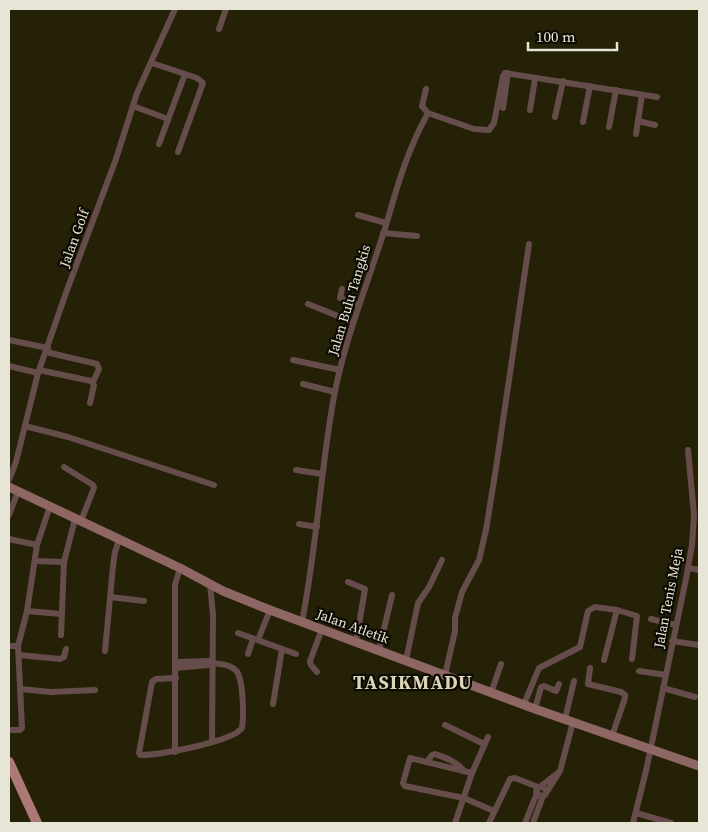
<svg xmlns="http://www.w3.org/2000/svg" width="708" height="832" font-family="'Source Serif 4',serif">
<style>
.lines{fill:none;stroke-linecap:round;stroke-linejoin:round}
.street{stroke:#664d4c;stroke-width:6}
.secondary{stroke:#8e6664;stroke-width:9}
.primary{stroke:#ac7976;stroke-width:10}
.labels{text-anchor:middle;stroke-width:4.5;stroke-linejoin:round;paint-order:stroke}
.street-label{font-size:14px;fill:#e7e5d5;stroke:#0c0a02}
.district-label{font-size:19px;font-weight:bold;letter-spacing:1px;fill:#dbd6b7;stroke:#0c0a02}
</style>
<rect width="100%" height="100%" fill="#252107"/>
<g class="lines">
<!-- street -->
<g class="street">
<path d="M219 29 226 9"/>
<path d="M152 63 197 78 203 83 178 152"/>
<path d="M426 89 422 106 428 113"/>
<path d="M133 106 168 119"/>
<path d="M503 108 508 73"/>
<path d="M530 110 535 79"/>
<path d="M555 117 563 81"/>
<path d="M638 121 655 125"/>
<path d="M583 122 590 86"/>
<path d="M609 127 616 90"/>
<path d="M636 134 642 95"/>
<path d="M159 144 185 74"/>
<path d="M358 215 386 223"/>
<path d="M383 233 417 236"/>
<path d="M342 289 340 298 359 305"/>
<path d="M308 304 353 322"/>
<path d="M9 340 48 348"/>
<path d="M46 352 97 364 99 369 93 382"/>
<path d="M293 360 340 370"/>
<path d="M9 366 38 373"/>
<path d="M39 370 91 381 94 385 90 403"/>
<path d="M303 384 335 392"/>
<path d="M25 426 68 437 214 485"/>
<path d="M64 467 93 485 94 488 81 521"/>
<path d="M296 470 322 474"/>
<path d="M9 480 16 462 38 373 67 290 116 159 137 93 175 9"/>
<path d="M9 515 18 491"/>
<path d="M299 524 317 527"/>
<path d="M9 539 37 545"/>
<path d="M35 561 64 562"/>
<path d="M688 568 699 570"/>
<path d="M348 582 365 589 356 642"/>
<path d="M210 584 213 615 212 741"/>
<path d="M110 597 144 601"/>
<path d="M617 610 637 616 632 659"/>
<path d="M27 611 61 614"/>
<path d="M651 619 676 625"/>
<path d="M302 622C316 551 320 479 332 408 342 344 368 284 387 222 398 183 408 149 428 113L474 129 489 130 494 123 503 76 505 73 657 97"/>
<path d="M238 633 296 654"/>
<path d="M61 635 64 562 75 519"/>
<path d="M258 640 270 610"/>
<path d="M672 641 699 645"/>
<path d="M9 646H18"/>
<path d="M379 650 392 595"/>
<path d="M105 651 113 566 115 552 119 540"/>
<path d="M248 654 253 639"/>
<path d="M19 655 60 659 64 657 66 649"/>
<path d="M406 660 418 603 429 587 442 560"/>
<path d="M176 668 208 665 212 663"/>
<path d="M590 668 588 684 621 692 625 695V698L612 736"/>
<path d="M639 671 666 675"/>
<path d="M317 672 311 665 310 661 322 629"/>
<path d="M445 675 455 631V618L462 592 479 560 486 530 496 468 529 244"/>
<path d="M176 678 156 679 152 682 139 753 140 755C159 755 232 742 242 728 244 716 243 687 239 676 238 672 235 669 231 667 224 663 215 665 209 661L176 662"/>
<path d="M663 688 695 697"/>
<path d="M21 689 51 692 95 690"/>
<path d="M491 693 501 664"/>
<path d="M273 704 282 649"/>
<path d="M524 704 539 668 580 647 588 611 595 607 617 610 604 660"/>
<path d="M535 709 541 687 544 686 556 691 559 684"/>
<path d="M565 719 574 681"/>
<path d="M445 725 484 744"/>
<path d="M9 730H20L22 728 18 646 27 611 37 545 50 506"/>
<path d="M175 752V585L180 568"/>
<path d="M427 762 432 755 435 754C446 758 456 761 464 771"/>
<path d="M472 773 410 758 403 783 405 786 464 798 494 811"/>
<path d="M541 786 559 772"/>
<path d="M546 790 541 786 537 789 536 792 539 796 545 795 560 771 573 722"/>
<path d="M636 813 671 823"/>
<path d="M455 823 472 773 488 737"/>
<path d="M489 823 510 779 515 778 538 787"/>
<path d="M525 823 537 793"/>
<path d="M533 823 543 796"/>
<path d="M633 823 646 771 686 579 692 545 694 515 688 450"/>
</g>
<!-- secondary -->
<path class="secondary" d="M9 487 180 568 223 591 270 610 535 709 699 766"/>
<!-- primary -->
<path class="primary" d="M9 762 37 823"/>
</g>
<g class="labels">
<!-- street labels -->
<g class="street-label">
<text transform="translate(74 238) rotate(-70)" y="5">Jalan Golf</text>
<text transform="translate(349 300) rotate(-73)" y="5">Jalan Bulu Tangkis</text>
<text transform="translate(668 598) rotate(-79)" y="5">Jalan Tenis Meja</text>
<text transform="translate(353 626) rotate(20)" y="5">Jalan Atletik</text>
</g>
<!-- district labels -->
<g class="district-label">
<text x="413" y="689">TASIKMADU</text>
</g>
</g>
<!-- border -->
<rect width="708" height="832" fill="none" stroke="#e7e5d5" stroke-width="20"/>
<!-- scale -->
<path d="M528 42v8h89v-8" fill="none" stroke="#e7e5d5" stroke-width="2.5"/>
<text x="536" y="42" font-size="15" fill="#e7e5d5" stroke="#0c0a02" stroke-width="4" paint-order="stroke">100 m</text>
</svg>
